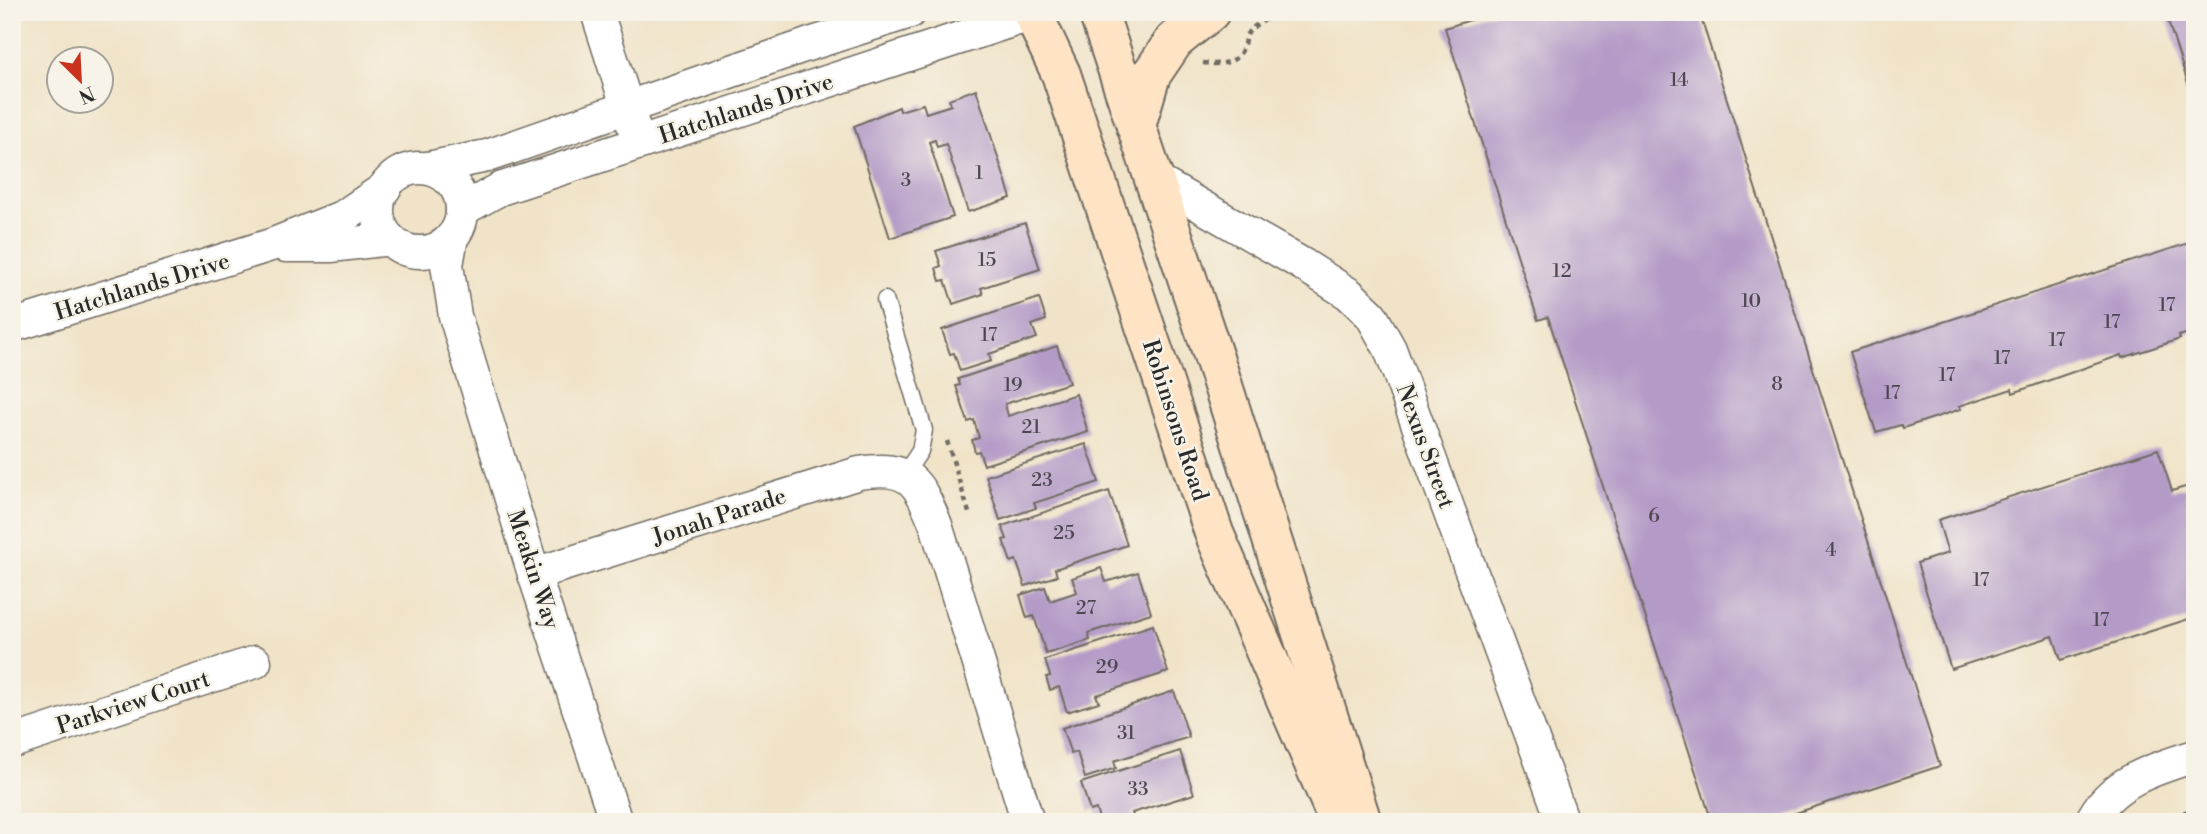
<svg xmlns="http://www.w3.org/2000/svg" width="2207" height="834" font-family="'Libre Bodoni',serif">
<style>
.building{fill:#b49bc7}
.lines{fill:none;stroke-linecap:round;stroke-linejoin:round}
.lane-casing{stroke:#706b62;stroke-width:19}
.street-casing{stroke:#706b62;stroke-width:35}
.secondary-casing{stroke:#706b62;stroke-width:42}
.path{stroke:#706b62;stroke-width:4.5;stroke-dasharray:5 5;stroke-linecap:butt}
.lane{stroke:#fff;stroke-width:16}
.street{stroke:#fff;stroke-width:32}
.secondary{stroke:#fee4c5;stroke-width:38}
.labels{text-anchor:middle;stroke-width:5;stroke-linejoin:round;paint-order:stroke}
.number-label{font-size:19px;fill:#4d4752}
.street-label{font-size:23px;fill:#2b2b2b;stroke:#f7f3e8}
</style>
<rect width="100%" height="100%" fill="#f7f3e8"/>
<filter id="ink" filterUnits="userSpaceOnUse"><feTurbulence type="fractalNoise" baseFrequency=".0143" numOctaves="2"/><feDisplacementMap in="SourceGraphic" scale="14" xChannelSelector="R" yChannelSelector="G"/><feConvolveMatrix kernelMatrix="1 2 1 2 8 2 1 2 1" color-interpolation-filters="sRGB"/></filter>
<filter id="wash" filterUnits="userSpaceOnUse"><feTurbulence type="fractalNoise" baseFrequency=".00686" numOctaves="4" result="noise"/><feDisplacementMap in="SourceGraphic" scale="28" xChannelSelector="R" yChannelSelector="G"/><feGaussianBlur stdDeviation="1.57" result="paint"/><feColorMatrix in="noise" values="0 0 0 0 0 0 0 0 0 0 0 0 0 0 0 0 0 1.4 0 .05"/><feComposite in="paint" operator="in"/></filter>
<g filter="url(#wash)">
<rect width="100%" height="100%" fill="#f0e3c8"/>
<g id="blocks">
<!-- building -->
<g class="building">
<path d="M1495 12H1699L1940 766 1768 822H1712L1548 317 1538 320 1445 28Z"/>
<path d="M2165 12H2195V102H2194Z"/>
<path d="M976 89 1011 198 968 212 946 144 937 147 935 140 929 142 953 217 890 238 854 126 899 107 900 111 923 104 926 113 951 105 949 99Z"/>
<path d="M1025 223 1040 269 981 288 983 294 953 304 945 280 940 281 936 268 941 266 936 251Z"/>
<path d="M2195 241V331L2179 336 2180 339 2122 358 2121 355 2013 393 2012 389 1959 406 1961 409 1903 428 1901 425 1876 432 1850 352Z"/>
<path d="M1039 298 1046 320 1032 325 1037 338 989 354 991 361 960 371 954 353 950 354 942 330Z"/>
<path d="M1057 346 1069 383 1005 404 1008 416 1076 394 1088 432 984 465 979 451 975 452 972 440 979 438 974 420 968 422 956 386 960 385 958 379Z"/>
<path d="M1086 444 1099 482 1034 503 1036 508 1000 520 986 476Z"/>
<path d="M2158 449 2172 491 2195 484V617L2061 660 2053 636 1951 669 1917 563 1948 553 1938 520Z"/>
<path d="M1109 491 1127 545 1055 569 1057 576 1025 586 1016 560 1011 562 1003 540 1007 539 1002 526Z"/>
<path d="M1101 568 1106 582 1138 572 1151 613 1088 633 1090 640 1046 654 1034 616 1027 618 1020 595 1045 587 1050 601 1077 592 1072 578Z"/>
<path d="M1153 625 1168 672 1096 695 1099 702 1067 712 1059 687 1050 690 1046 677 1050 676 1045 660Z"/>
<path d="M1174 691 1189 737 1114 761 1116 768 1085 778 1077 752 1071 754 1062 728Z"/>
<path d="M1180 751 1194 794 1132 813 1135 822H1100L1096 809 1090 811 1081 783Z"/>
</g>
</g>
</g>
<g filter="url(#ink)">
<use href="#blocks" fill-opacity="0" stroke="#706b62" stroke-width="2"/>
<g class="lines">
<!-- lane casing -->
<g class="lane-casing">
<path id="lane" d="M885 300 924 430 920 451 904 475"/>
</g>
<!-- street casing -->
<g class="street-casing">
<g id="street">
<path d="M597 12 634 128"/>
<path d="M428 168 487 156 807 45 910 12"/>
<circle cx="420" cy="210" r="42"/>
<path d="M1154 179 1302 264 1349 294 1371 315 1390 349 1563 822"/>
<path d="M462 210 500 189 1039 12"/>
<path d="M452 237 447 265 455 316 534 574 616 822"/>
<path d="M286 246H331L390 239"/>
<path d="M12 326 271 245 344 216 385 188"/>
<path d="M534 574 859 473C911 465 918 481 936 525L1028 822"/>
<path d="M12 742 255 662"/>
<path d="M2091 822C2109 782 2156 768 2195 756"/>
</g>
</g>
<!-- secondary casing -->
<g class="secondary-casing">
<g id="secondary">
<path d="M1032 12 1061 74 1214 533 1339 822"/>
<path d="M1098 12 1218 370 1362 822"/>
<path d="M1136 126 1151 75 1174 41 1210 12"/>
</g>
</g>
<!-- path -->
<g class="path">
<path d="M1203 63C1217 65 1235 65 1242 50 1245 45 1244 38 1247 34 1253 24 1271 18 1280 12"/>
<path d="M947 441 970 516"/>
<path d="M2155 822 2195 809"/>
</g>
<!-- lane -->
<use href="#lane" class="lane"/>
<!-- street -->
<use href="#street" class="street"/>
<!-- secondary -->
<use href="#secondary" class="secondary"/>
</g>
</g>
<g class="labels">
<!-- number labels -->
<g class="number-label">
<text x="1679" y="86">14</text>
<text x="979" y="179">1</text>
<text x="906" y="186">3</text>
<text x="987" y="266">15</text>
<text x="1562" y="277">12</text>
<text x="1751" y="307">10</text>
<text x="2167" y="311">17</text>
<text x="2112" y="328">17</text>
<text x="989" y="341">17</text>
<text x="2057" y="346">17</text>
<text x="2002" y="364">17</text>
<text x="1947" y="381">17</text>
<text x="1777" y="390">8</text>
<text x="1013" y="391">19</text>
<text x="1892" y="399">17</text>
<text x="1031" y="433">21</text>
<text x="1042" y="486">23</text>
<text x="1654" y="522">6</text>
<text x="1064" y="539">25</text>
<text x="1831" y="556">4</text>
<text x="1981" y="586">17</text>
<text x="1086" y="614">27</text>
<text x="2101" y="626">17</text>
<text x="1107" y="673">29</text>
<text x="1126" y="739">31</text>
<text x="1138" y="795">33</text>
</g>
<!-- street labels -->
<g class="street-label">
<text transform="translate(746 108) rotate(-18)" y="8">Hatchlands Drive</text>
<text transform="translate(142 286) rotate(-17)" y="8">Hatchlands Drive</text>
<text transform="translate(1176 420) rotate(72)" y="8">Robinsons Road</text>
<text transform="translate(1426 446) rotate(70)" y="8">Nexus Street</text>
<text transform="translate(719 516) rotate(-18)" y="8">Jonah Parade</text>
<text transform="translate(534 569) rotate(72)" y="8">Meakin Way</text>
<text transform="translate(133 702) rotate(-18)" y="8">Parkview Court</text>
</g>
</g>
<!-- margin -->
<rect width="2207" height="834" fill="none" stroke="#f7f3e8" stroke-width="42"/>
<!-- north arrow -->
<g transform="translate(80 80) rotate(156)"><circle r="33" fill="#f7f3e8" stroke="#a5a39c" stroke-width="2"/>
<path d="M0-5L12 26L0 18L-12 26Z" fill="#c8321e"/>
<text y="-10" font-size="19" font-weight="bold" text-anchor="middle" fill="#2b2b2b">N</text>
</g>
</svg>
